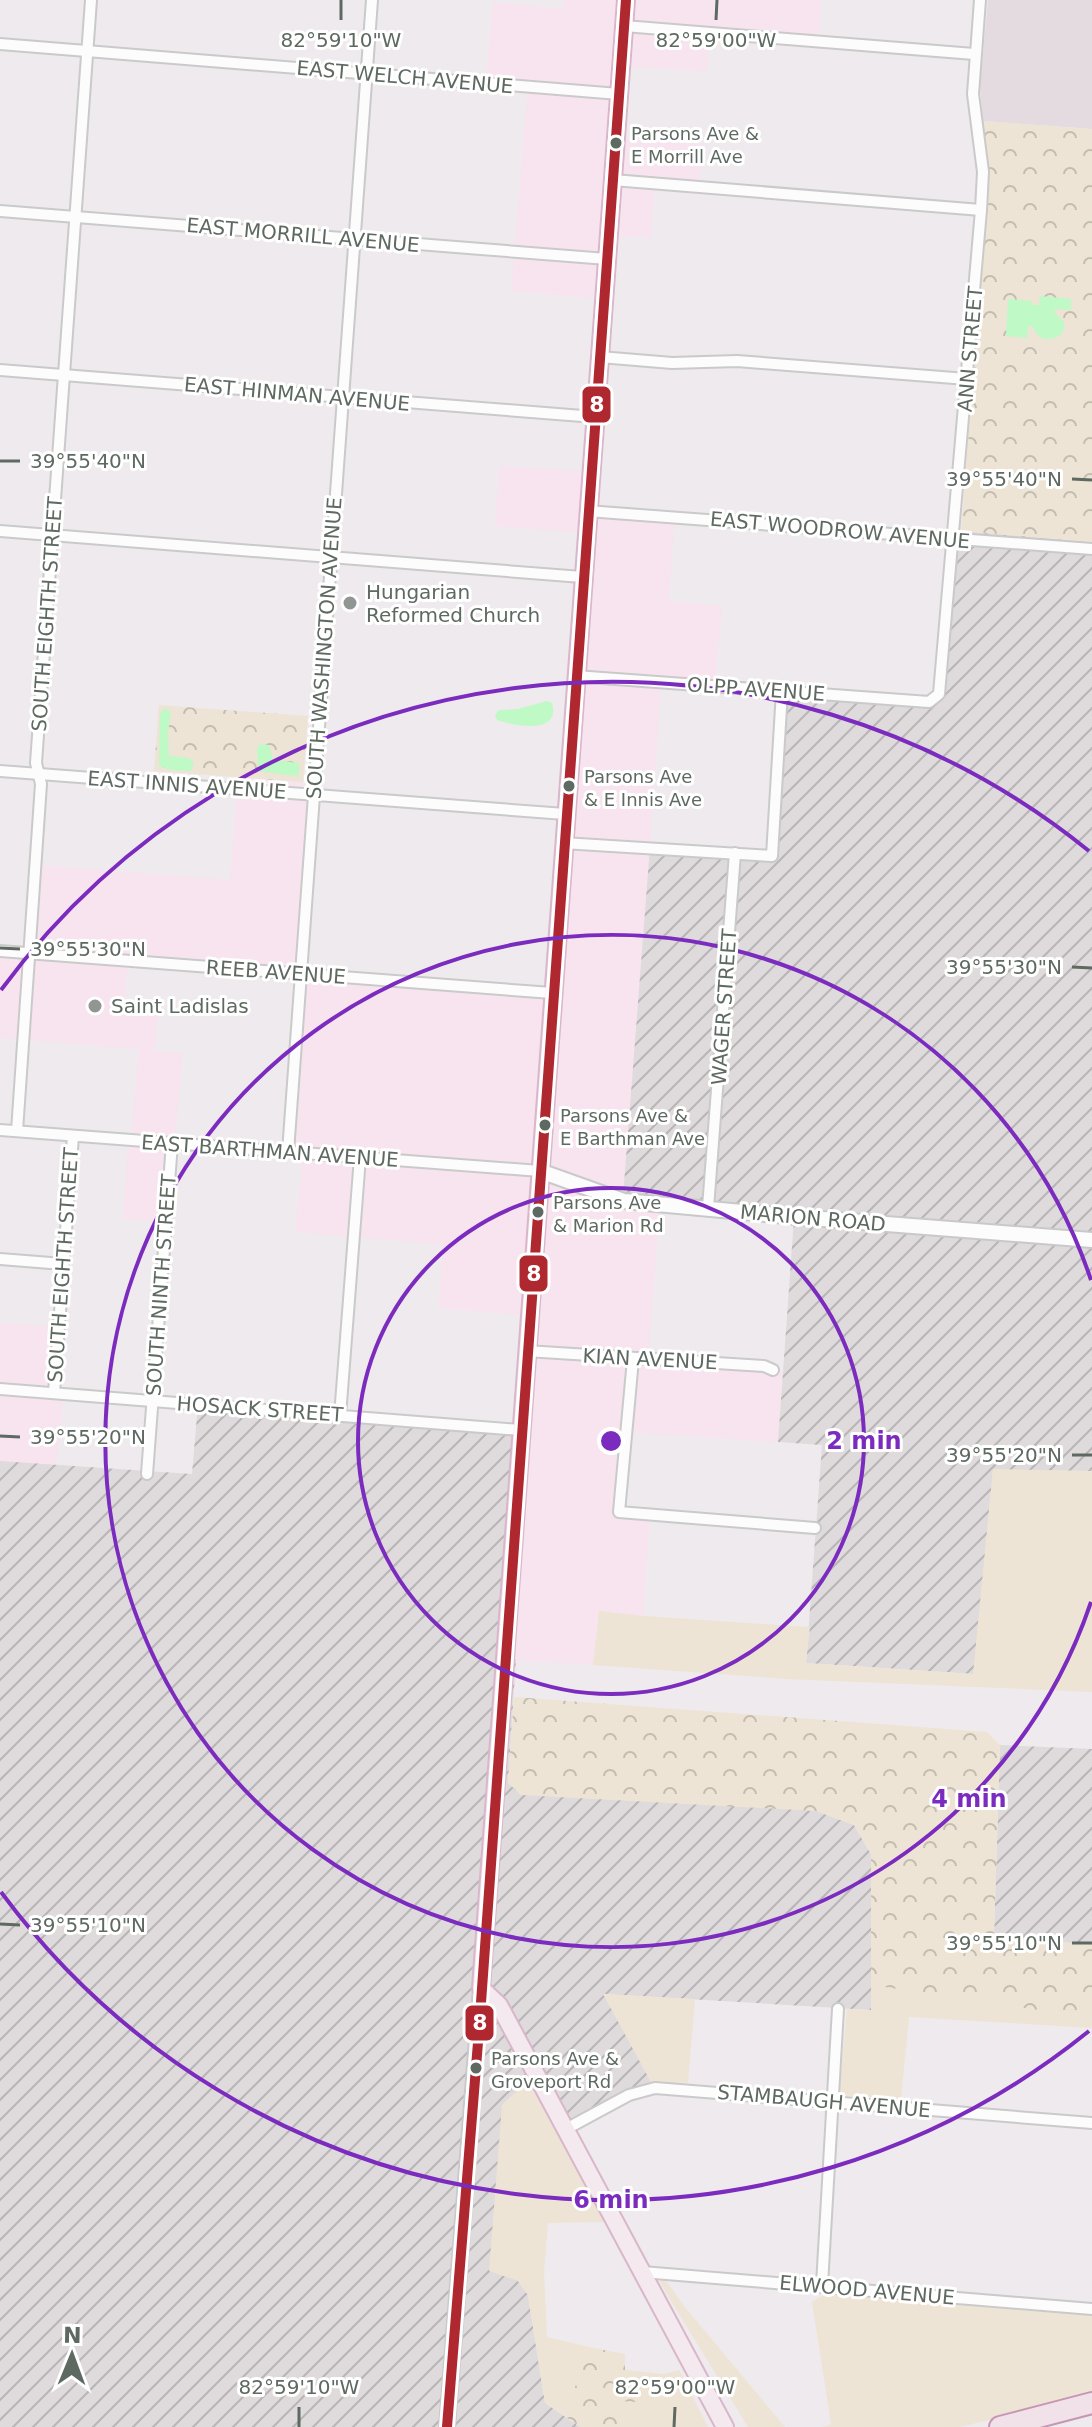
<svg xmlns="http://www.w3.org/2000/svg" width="1092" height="2427" font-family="'DejaVu Sans',sans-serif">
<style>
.commercial{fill:#f8e4ef}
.industrial{fill:url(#industrial-furrows)}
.education{fill:#e3dbe0}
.grass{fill:#ede4d5}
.forest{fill:url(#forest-crowns)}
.water{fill:#bff9c6}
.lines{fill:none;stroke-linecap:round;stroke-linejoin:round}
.street-casing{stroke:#c9cac9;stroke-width:14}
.secondary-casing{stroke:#c8c9c8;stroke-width:18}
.primary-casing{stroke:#d9b6ca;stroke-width:20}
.highway-casing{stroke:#c896b5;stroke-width:24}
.street{stroke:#fdfcfc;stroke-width:10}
.secondary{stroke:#fdfcfc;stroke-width:14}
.primary{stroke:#f4e9ef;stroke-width:16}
.highway{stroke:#f1e2ea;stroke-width:20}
.bus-1-casing{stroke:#fff;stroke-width:16}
.bus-1{stroke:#af272f;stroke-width:10}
.ticks{fill:none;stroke:#5e6961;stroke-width:3}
.ring{fill:none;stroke:#7b2cbf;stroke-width:4}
.bus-dot{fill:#5e6961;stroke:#fff;stroke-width:3}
.poi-dot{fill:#919692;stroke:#fff;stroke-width:3}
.labels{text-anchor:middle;stroke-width:6;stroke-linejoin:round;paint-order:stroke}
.bus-label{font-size:18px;fill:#5e6961;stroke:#fff;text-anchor:start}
.street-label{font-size:20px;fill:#5e6961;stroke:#fff}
.poi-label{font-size:20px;fill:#5e6961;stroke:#fff;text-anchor:start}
.ticks-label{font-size:20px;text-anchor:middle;fill:#5e6961;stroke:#fff;stroke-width:6;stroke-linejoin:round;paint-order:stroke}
.centre{fill:#7b2cbf;stroke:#fff;stroke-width:4}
.ring-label{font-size:24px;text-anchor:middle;font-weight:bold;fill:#7b2cbf;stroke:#fff;stroke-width:6;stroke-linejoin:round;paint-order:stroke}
.line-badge{stroke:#fff;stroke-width:3}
.badge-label{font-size:22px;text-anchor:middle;font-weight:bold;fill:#fff}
</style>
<defs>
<pattern id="industrial-furrows" width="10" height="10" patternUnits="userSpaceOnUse" patternTransform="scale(2)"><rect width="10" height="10" fill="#dfdadc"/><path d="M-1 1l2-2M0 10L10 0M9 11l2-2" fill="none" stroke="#b8b5b6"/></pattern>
<pattern id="forest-crowns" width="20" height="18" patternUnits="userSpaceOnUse" patternTransform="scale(2)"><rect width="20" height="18" fill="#ede4d5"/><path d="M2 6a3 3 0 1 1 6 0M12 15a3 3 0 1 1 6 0" fill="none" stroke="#c3bdb0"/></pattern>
</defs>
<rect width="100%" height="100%" fill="#efeaed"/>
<!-- commercial -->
<g class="commercial">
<path d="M564 0H821L818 43 710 32 707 71 622 66 616 140 702 144 699 187 655 184 651 238 610 236 605 299 511 291 528 84 486 81 493 2 563 9Z"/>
<path d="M499 466 591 471 588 509 675 515 669 601 722 606 715 686 661 682 650 847 660 1207 648 1358 782 1369 778 1442 626 1432 621 1513 650 1515 643 1616 599 1611 593 1665 502 1659 529 1316 438 1308 443 1245 295 1232 303 1154 286 1152 300 971 128 959 125 999 159 1004 155 1051 183 1054 167 1222 123 1219 128 1139 132 1129 139 1049 0 1038V949L30 951 36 865 230 880 238 777 303 782 314 790 301 971 552 990 585 533 495 526Z"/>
<path d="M0 1323 59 1327 56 1391 64 1392 56 1465 0 1461Z"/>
</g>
<!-- industrial -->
<g class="industrial">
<path d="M961 531 1092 542V1471L993 1470 974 1674 806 1663 822 1445 778 1442 794 1218 623 1197 650 847 769 855 781 690 938 701Z"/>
<path d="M198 1404 524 1425 502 1659H516L508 1783 816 1811 854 1825 871 1854V2010L604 1994 651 2082 555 2128 529 2080 518 2281 528 2295 545 2403 580 2427H0V1461L192 1474Z"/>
<path d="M1000 1745 1092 1749V1945L994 1936Z"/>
</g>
<!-- education -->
<path class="education" d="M988 0H1092V129L983 121 980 87Z"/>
<!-- grass -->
<g class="grass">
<path d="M993 1469 1092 1471V1692L787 1679 593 1665 599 1611 643 1616 810 1627 806 1663 973 1674Z"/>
<path d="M871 1985 1092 2018V2028L909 2017 901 2099 839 2095 847 2009 871 2010Z"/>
<path d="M603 1994 695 1999 688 2083 651 2082Z"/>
<path d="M529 2079 605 2222 548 2223 544 2272 547 2337 589 2347 565 2416 545 2403 528 2295 518 2281 489 2271 502 2105Z"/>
<path d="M665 2279 684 2306 785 2427H748L671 2301 660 2282Z"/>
<path d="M830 2291 1092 2313V2395L960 2427H823L831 2424 812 2302Z"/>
<path d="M679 2370 708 2427H628L613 2413 614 2401 662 2403 664 2374Z"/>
</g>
<!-- forest -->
<g class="forest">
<path d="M983 121 1092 129V542L961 531 989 181Z"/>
<path d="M159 705 308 716 303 782 154 771Z"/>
<path d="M514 1697 987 1732 1000 1745 994 1935 1092 1945V2018L871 1985V1854L854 1825 816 1811 521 1795 508 1783Z"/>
<path d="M589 2347 625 2354V2370L664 2374 662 2403 614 2401 613 2413 628 2427H580L565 2416Z"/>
</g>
<!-- water -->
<g class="water">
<path d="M1040 296 1071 299V310L1056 309 1054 312 1065 323 1062 334 1053 339H1043L1035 332 1033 327 1028 326 1027 338 1006 336 1008 299 1032 301V305H1039Z"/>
<path d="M547 701 552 703C561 735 514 726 497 720L495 715 499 710 518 709Z"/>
<path d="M165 708 171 713 168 733 169 756 189 758 194 763 191 771 170 770 159 766 160 713Z"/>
<path d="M260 744 269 745 273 760 299 763V774L296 776 258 771 257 748Z"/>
</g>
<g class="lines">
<!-- street casing -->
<g class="street-casing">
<g id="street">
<path d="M624 26 974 54"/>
<path d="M0 44 619 94"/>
<path d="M613 180 981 210"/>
<path d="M0 211 607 259"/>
<path d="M600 357 672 363 737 361 967 379"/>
<path d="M0 370 595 417"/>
<path d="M587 511 1092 549"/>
<path d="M0 531 582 577"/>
<path d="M575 676 929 702 939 694 981 210 983 172 973 94 980 0"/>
<path d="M0 771 565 814"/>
<path d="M563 843 772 856 782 691"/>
<path d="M0 951 552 993"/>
<path d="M0 1130 540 1171"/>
<path d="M17 1131 41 784 36 763 91 0"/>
<path d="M288 1152 372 0"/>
<path d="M708 1208 735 853"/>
<path d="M0 1259 63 1264"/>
<path d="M526 1351 764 1366 773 1370"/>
<path d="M633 1359 619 1512 815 1528"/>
<path d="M0 1389 520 1430"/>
<path d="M54 1393 73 1136"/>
<path d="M340 1416 360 1157"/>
<path d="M147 1474 172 1143"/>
<path d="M566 2129 629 2095 655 2088 1092 2123"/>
<path d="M642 2272 1092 2309"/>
<path d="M822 2285 838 2009"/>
</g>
</g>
<!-- secondary casing -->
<g class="secondary-casing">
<g id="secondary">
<path d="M540 1171 624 1201 797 1217 1092 1240"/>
<path d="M447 2427 481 1988"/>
</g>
</g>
<!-- primary casing -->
<g class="primary-casing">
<path id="primary" d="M626 0 481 1988 499 2005 725 2427"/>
</g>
<!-- highway casing -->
<g class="highway-casing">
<path id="highway" d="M1000 2427 1092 2403"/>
</g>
<!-- street -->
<use href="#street" class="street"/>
<!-- secondary -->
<use href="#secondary" class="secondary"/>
<!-- primary -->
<use href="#primary" class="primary"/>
<!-- highway -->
<use href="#highway" class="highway"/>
<!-- bus-1 casing -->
<g class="bus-1-casing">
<path id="bus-1" d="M447 2427 479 2030 626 0"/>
</g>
<!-- bus-1 -->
<use href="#bus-1" class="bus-1"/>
</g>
<!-- ticks -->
<path class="ticks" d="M341 20V0M716 20 717 0M0 461H20M1072 479 1092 480M0 948 20 949M1072 967 1092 968M0 1436 20 1437M1072 1455H1092M0 1924 20 1925M1072 1943H1092M299 2427V2407M674 2427 675 2407"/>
<!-- distance rings -->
<g class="ring">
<circle cx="611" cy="1441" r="253"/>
<path d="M1091 1602A506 506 0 1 1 1091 1280"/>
<path d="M1089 2031A759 759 0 0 1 1 1892M1 990A759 759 0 0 1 1089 851"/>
</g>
<!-- markers -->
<g class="bus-dot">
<circle cx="616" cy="143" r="7"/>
<circle cx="569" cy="786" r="7"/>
<circle cx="545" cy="1125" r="7"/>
<circle cx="538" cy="1212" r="7"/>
<circle cx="476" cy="2068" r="7"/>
</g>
<g class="poi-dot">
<circle cx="350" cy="603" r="8"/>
<circle cx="95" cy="1006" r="8"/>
</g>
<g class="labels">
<!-- bus labels -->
<g class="bus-label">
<text x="631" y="140">Parsons Ave &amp;<tspan x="631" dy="23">E Morrill Ave</tspan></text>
<text x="584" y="783">Parsons Ave<tspan x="584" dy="23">&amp; E Innis Ave</tspan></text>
<text x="560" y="1122">Parsons Ave &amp;<tspan x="560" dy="23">E Barthman Ave</tspan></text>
<text x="553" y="1209">Parsons Ave<tspan x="553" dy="23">&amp; Marion Rd</tspan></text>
<text x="491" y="2065">Parsons Ave &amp;<tspan x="491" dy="23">Groveport Rd</tspan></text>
</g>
<!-- street labels -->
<g class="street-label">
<text transform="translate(405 77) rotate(5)" y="7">EAST WELCH AVENUE</text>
<text transform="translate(303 235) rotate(5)" y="7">EAST MORRILL AVENUE</text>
<text transform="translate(970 349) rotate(-85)" y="7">ANN STREET</text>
<text transform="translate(297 394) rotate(5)" y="7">EAST HINMAN AVENUE</text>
<text transform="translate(840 530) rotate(5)" y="7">EAST WOODROW AVENUE</text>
<text transform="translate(47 614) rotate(-86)" y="7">SOUTH EIGHTH STREET</text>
<text transform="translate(324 648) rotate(-86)" y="7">SOUTH WASHINGTON AVENUE</text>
<text transform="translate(756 689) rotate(4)" y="7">OLPP AVENUE</text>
<text transform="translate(187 785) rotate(4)" y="7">EAST INNIS AVENUE</text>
<text transform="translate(276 972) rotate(4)" y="7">REEB AVENUE</text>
<text transform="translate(724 1007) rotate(-86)" y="7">WAGER STREET</text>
<text transform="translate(270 1151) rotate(4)" y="7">EAST BARTHMAN AVENUE</text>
<text transform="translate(813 1218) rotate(5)" y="7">MARION ROAD</text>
<text transform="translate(63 1265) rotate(-86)" y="7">SOUTH EIGHTH STREET</text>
<text transform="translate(161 1285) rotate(-86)" y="7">SOUTH NINTH STREET</text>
<text transform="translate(650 1359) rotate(3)" y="7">KIAN AVENUE</text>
<text transform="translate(260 1409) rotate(4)" y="7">HOSACK STREET</text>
<text transform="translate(824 2101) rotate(5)" y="7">STAMBAUGH AVENUE</text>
<text transform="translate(867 2290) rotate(5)" y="7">ELWOOD AVENUE</text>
</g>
<!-- poi labels -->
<g class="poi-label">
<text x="366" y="599">Hungarian<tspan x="366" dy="23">Reformed Church</tspan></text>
<text x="111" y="1013">Saint Ladislas</text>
</g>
</g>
<g class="ticks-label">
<text x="341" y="47">82°59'10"W</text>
<text x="716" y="47">82°59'00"W</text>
<text x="88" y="468">39°55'40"N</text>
<text x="1004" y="486">39°55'40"N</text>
<text x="88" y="956">39°55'30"N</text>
<text x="1004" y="974">39°55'30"N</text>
<text x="88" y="1444">39°55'20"N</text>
<text x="1004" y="1462">39°55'20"N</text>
<text x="88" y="1932">39°55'10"N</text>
<text x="1004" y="1950">39°55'10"N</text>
<text x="299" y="2394">82°59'10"W</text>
<text x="675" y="2394">82°59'00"W</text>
</g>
<circle cx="611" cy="1441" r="12" class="centre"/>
<g class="ring-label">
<text x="864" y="1449">2 min</text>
<text x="969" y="1807">4 min</text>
<text x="611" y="2208">6 min</text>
</g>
<g class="line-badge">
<rect x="581" y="385" width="31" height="39" rx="8" fill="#af272f"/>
<rect x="518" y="1254" width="31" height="39" rx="8" fill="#af272f"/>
<rect x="464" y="2004" width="31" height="38" rx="8" fill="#af272f"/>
</g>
<g class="badge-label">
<text x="597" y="412">8</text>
<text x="534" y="1281">8</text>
<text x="480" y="2030">8</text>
</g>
<!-- north arrow -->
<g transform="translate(72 2355) rotate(1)" stroke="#ffffff" stroke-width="6" paint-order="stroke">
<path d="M0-6L14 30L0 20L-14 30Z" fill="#5e6961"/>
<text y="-12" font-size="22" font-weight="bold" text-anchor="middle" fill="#5e6961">N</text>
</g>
</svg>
